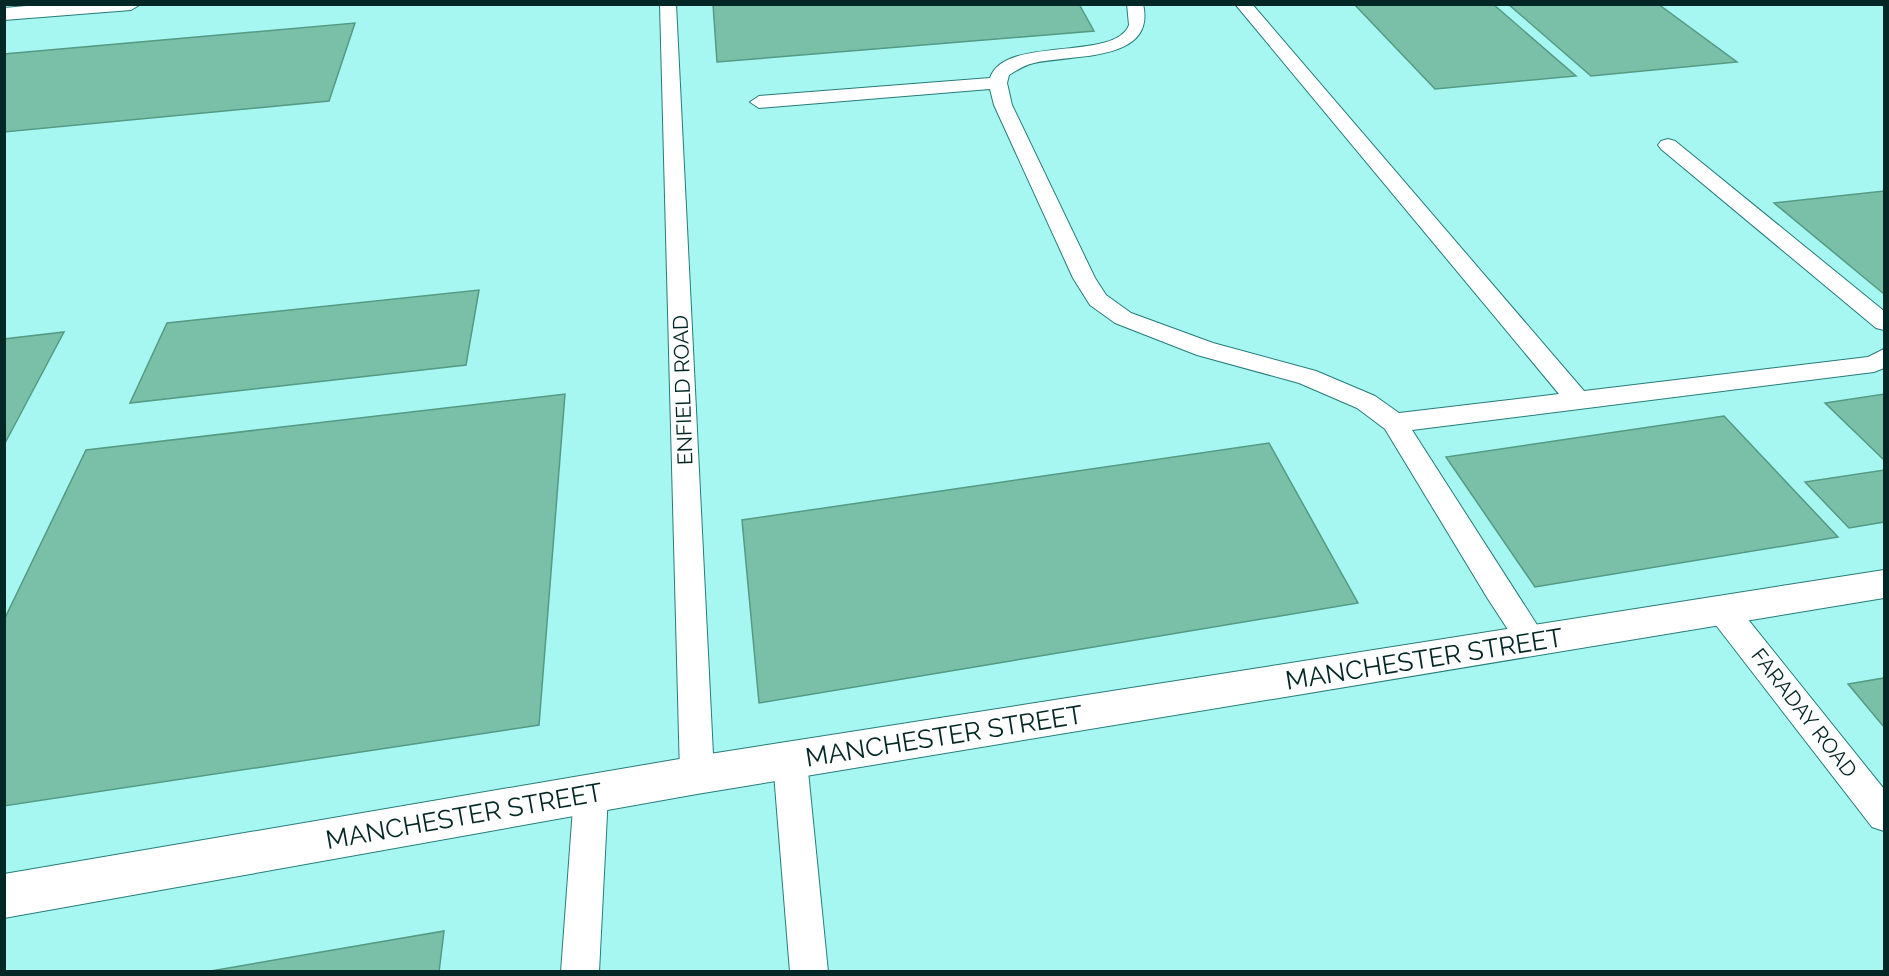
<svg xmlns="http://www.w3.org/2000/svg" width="1889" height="976" font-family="Raleway,sans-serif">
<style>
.building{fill:#7ac0a9;stroke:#549a84;stroke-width:1.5}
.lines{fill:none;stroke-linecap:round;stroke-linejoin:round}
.lane-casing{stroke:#267c78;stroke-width:2}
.street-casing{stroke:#267c78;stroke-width:2}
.secondary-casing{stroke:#267c78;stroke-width:2}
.lane{fill:#fff;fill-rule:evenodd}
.street{fill:#fff;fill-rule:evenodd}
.secondary{fill:#fff;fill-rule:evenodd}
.labels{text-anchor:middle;stroke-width:4.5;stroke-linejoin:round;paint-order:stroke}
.street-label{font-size:21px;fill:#032725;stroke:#fff}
.near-street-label{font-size:26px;fill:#032725;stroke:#fff}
</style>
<rect width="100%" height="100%" fill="#a6f7f2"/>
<!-- building -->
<g class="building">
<path d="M713 4H1079L1094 31 717 62Z"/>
<path d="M1354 4H1493L1576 76 1435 89Z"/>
<path d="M1508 4H1658L1737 62 1591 76Z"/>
<path d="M355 23 329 101 4 132V54Z"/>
<path d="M1884 191V294L1774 203Z"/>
<path d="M479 290 466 365 130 403 167 323Z"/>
<path d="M64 332 4 445V339Z"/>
<path d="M565 394 539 725 4 806V620L86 450Z"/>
<path d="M1884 394V460L1825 403Z"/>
<path d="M1724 416 1838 537 1535 587 1446 457Z"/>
<path d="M1269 443 1358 603 759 703 742 520Z"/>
<path d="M1884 470V522L1849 528 1805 482Z"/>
<path d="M1884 678V727L1848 684Z"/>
<path d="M444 931 439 972H205Z"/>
</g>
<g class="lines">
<!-- lane casing -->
<g class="lane-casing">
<g id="lane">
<path d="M660 4H676L714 775 709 786 697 791 685 786 680 775Z"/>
<path d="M1127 4H1143C1157 63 1071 54 1034 63 1025 65 1017 70 1009 75L1007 83 1012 105 1095 278 1106 295 1131 313 1213 343 1316 371 1375 396 1399 413 1559 394 1235 4H1252L1584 391 1868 357 1884 349V368L1874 372 1412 430 1548 642 1544 651 1533 655 1522 651 1488 599 1385 429 1357 408 1299 383 1197 355 1115 323 1090 305 1073 278 994 105 990 89 759 108 750 102 759 96 990 78C1004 35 1115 62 1129 25Z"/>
<path d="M1668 139 1675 141 1884 311V330L1876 328 1661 149 1658 145 1661 141Z"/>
<path d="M1723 599 1734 602 1884 789V831L1872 827 1712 620 1708 611 1712 602Z"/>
<path d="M790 746 802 750 807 761 828 972H790L773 761 778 750Z"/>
<path d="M591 778 603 783 608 794 599 972H561L574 794 579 783Z"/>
</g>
</g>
<!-- street casing -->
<g class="street-casing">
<path id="street" d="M1884 570V598L697 794 4 918V874L697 756Z"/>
</g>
<!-- secondary casing -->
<g class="secondary-casing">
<path id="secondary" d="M48 4H141L131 10 4 20V8Z"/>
</g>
<!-- lane -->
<use href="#lane" class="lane"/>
<!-- street -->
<use href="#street" class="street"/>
<!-- secondary -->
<use href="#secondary" class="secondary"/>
</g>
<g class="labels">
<!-- street labels -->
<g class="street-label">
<text transform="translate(683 390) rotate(-92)" y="7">ENFIELD ROAD</text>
<text transform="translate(1804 713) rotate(52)" y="7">FARADAY ROAD</text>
</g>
<!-- near-street labels -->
<g class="near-street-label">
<text transform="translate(1424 659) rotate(-9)" y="9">MANCHESTER STREET</text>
<text transform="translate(944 736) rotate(-9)" y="9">MANCHESTER STREET</text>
<text transform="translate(464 816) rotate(-10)" y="9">MANCHESTER STREET</text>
</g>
</g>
<!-- border -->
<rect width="1889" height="976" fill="none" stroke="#032725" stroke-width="12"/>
</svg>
